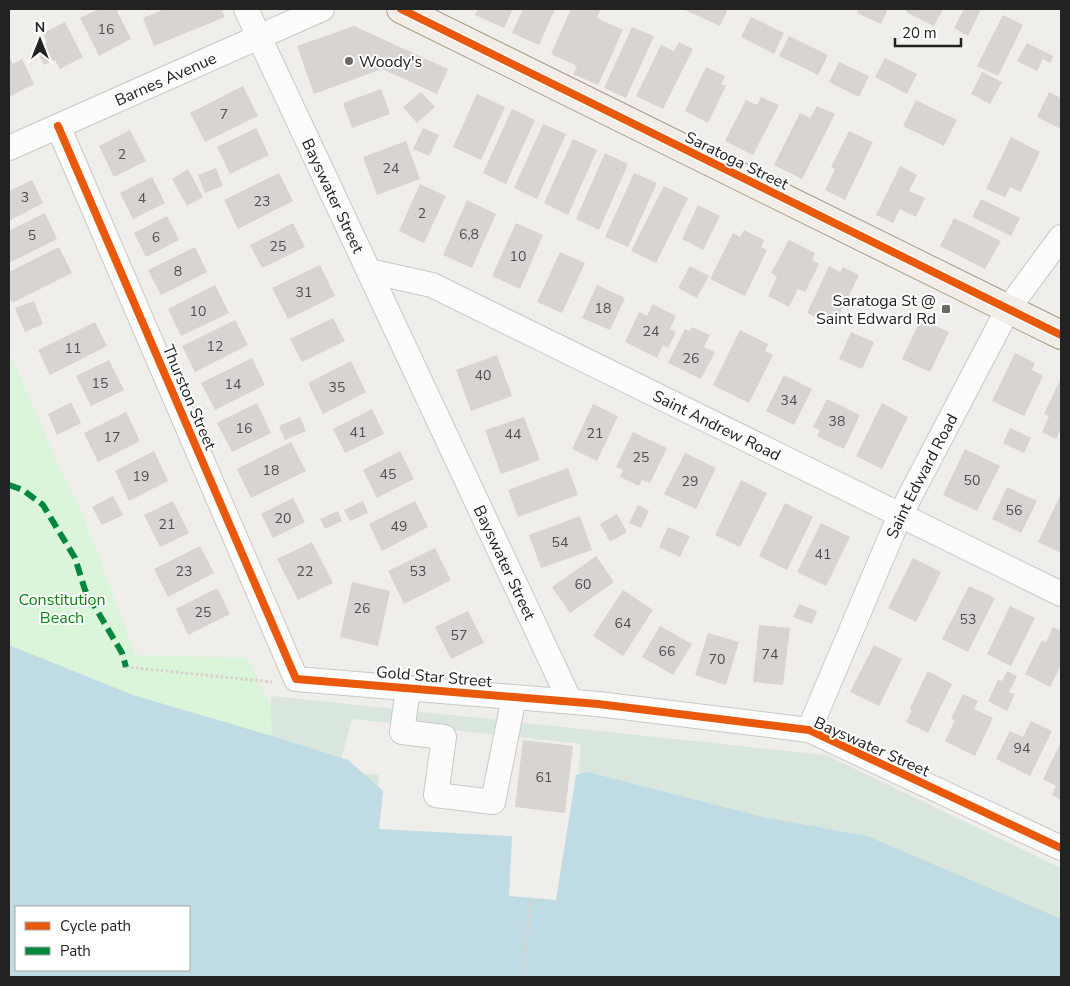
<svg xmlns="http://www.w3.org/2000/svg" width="1070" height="986" font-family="'Nunito Sans',sans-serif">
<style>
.wetland{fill:#d9e6de}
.park{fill:#daf5da}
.water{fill:#bfdbe3;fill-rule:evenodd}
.building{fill:#d7d4d2}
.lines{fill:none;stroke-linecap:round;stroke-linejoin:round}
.minor-casing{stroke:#c9c8c7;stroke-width:26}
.major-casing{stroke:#a79c86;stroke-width:30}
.path{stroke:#dccecd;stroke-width:3;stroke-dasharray:2.5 2.5;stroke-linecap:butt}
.minor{stroke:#fdfcfc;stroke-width:24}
.major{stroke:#f3ede7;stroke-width:28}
.quiet{stroke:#00873e;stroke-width:6;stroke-dasharray:12 6;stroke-linecap:butt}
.cycleway-casing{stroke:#fff;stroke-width:11}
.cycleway{stroke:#e8590c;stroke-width:8}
.poi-dot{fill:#6a6968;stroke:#fff;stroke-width:2}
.labels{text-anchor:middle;stroke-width:4;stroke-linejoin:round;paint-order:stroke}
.number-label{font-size:14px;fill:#4f4e4e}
.poi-label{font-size:16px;fill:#222;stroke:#fff;text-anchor:start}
.street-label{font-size:16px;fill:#222;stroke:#fff}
.park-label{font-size:16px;fill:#0c8416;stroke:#fff}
</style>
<rect width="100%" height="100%" fill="#f0eeeb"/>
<!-- wetland -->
<path class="wetland" d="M272 696 826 755 1061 868V977H775L572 839 581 744 352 719 338 771 379 775 377 851 257 824Z"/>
<!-- park -->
<path class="park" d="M9 351 60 469 77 502 101 562 135 655C172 657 210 656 248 658L271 707 272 736 133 695 9 645Z"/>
<!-- water -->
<path class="water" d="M9 645 133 695 272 736 348 760 383 791 379 829 512 836 509 896 556 900 576 775 587 772 767 818 867 836 1061 919V977H9ZM16 907H189V970H16Z"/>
<!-- building -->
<g class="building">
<path d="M99 9H116L131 39 99 56 80 18Z"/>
<path d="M165 9H221L225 17 154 46 143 18Z"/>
<path d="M478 9H513L504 28 475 15Z"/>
<path d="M523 9H555L539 45 512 33Z"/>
<path d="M571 9H601L597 18 623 30 598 85 573 74 577 66 551 54Z"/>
<path d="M683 9H728L720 26Z"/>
<path d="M859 9H888L881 24 857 13Z"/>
<path d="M907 9H943L934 26 906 12Z"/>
<path d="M964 9H981L968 36 954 28Z"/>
<path d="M1003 15 1023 25 998 76 977 66Z"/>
<path d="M751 17 784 33 774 54 741 37Z"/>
<path d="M65 22 83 57 60 69 55 60 44 65 35 47 47 42 43 33Z"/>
<path d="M354 26 448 69 437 94 382 69 314 94 297 46Z"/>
<path d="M632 27 654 36 626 98 604 88Z"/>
<path d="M789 36 828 55 818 75 779 56Z"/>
<path d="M679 42 693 49 663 109 636 96 661 45 674 51Z"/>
<path d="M1027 43 1053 56 1050 63 1043 59 1037 71 1017 61Z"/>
<path d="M9 56 13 64 22 59 34 84 9 97Z"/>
<path d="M885 58 917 74 907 94 875 77Z"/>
<path d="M839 62 869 76 859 97 829 82Z"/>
<path d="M706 67 725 76 721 84 726 86 708 123 685 111Z"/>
<path d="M982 72 1002 82 990 104 971 94Z"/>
<path d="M243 86 258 116 205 142 190 113Z"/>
<path d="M381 89 390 114 352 128 343 103Z"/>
<path d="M421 92 435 107 417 123 403 107Z"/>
<path d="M1049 92 1061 98V129L1037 117Z"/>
<path d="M477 94 505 107 481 160 453 147Z"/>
<path d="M761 97 779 105 753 155 725 141 746 100 757 105Z"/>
<path d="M916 100 957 120 944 146 903 126Z"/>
<path d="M817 106 835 114 802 179 774 165 800 113 810 118Z"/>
<path d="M512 109 535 120 506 184 483 173Z"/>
<path d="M543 124 566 134 537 199 514 188Z"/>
<path d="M256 128 269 155 230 174 217 147Z"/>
<path d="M423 128 439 135 429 156 413 149Z"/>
<path d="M130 130 146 161 114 177 99 146Z"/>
<path d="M849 131 873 142 845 200 825 190 835 169 831 167Z"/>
<path d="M1011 137 1040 152 1021 192 1010 187 1005 197 986 189Z"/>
<path d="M573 139 597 150 568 215 544 203Z"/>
<path d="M406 141 420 179 377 195 363 157Z"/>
<path d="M605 153 628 164 599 230 576 219Z"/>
<path d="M900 166 917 175 909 191 925 198 916 217 900 209 893 223 876 215Z"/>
<path d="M216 168 223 186 205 193 198 175Z"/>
<path d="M188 169 203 197 187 206 172 179Z"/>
<path d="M279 173 293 201 238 229 224 200Z"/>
<path d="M634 173 657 183 628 247 605 237Z"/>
<path d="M152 177 165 203 133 219 120 193Z"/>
<path d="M32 180 43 203 9 221V191Z"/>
<path d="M420 184 446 196 424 243 399 231Z"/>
<path d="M664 186 688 198 656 263 631 251Z"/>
<path d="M981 199 1020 218 1011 236 972 217Z"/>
<path d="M467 200 496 214 472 268 443 255Z"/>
<path d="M698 205 720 216 703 250 682 239Z"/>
<path d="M45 213 57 239 9 263V231Z"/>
<path d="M167 216 179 240 146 257 134 233Z"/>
<path d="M954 218 1001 241 985 269 940 246Z"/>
<path d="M293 223 305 247 262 268 250 245Z"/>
<path d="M516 223 543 235 520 289 492 276Z"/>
<path d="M744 230 764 240 761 247 767 250 745 296 710 279 733 233 740 237Z"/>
<path d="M789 240 815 253 812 260 819 264 805 292 798 289 789 307 768 296 777 277 771 273Z"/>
<path d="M59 247 72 273 12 303 9 297V272Z"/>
<path d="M195 247 207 272 161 295 148 270Z"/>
<path d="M560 252 585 263 562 313 537 302Z"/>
<path d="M320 265 335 296 288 319 272 288Z"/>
<path d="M690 266 709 276 697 298 678 288Z"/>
<path d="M829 266 840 272 843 267 859 275 834 326 807 313Z"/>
<path d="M215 285 229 313 181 336 168 309Z"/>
<path d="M597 285 625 298 610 330 582 318Z"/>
<path d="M34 301 43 324 25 332 15 308Z"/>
<path d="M653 304 676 316 670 329 676 332 668 348 663 345 657 358 625 342 639 312 647 316Z"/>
<path d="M333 318 345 341 302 362 290 339Z"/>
<path d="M921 319 949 332 930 372 902 359Z"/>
<path d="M235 320 248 345 195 372 182 346Z"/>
<path d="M95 322 107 346 50 375 38 350Z"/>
<path d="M692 327 710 335 704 347 715 352 701 379 668 363 685 329 690 331Z"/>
<path d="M740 330 768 344 765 351 773 355 749 403 713 385Z"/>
<path d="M851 332 874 342 862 369 839 359Z"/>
<path d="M1015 353 1035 363 1032 370 1043 376 1024 416 992 401Z"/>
<path d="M497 355 512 396 471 411 456 370Z"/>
<path d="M252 358 265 385 215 410 201 383Z"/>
<path d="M109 360 124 390 91 406 76 376Z"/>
<path d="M351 361 366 392 323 414 308 383Z"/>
<path d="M784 375 812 389 794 425 766 411Z"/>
<path d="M1061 378V429L1056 439 1042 432 1049 416 1044 414Z"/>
<path d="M827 399 860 415 844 449 817 436 820 430 813 427Z"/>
<path d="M71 402 81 423 57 435 48 414Z"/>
<path d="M257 403 271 433 232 452 217 423Z"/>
<path d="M882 403 908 417 882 469 856 456Z"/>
<path d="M593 404 618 416 597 461 572 449Z"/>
<path d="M372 409 384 434 345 453 333 429Z"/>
<path d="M126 412 140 441 98 462 84 433Z"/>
<path d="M300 417 306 431 285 440 279 426Z"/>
<path d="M524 417 540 460 501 474 485 430Z"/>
<path d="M1010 428 1031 438 1024 453 1003 443Z"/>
<path d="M633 432 667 448 650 483 642 480 639 486 620 477 623 470 616 467Z"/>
<path d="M291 442 306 471 251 498 237 469Z"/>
<path d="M965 449 1000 466 977 511 943 495Z"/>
<path d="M154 451 168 481 129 501 115 471Z"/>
<path d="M400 451 414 479 377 498 363 470Z"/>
<path d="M685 453 716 468 696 509 664 494Z"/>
<path d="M568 468 578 495 518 517 508 490Z"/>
<path d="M741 480 767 493 740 547 715 535Z"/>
<path d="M1007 487 1037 501 1021 533 992 519Z"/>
<path d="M1061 494V553L1038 542Z"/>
<path d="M113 496 123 515 102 525 92 507Z"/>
<path d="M293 498 305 522 273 538 261 514Z"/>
<path d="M173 501 189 533 160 547 144 515Z"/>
<path d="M363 501 368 513 350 521 344 510Z"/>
<path d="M415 501 428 527 382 551 369 524Z"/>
<path d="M785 503 813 517 787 570 759 556Z"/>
<path d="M638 505 649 511 641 528 629 523Z"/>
<path d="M338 511 342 521 325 529 320 519Z"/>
<path d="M617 514 627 532 610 542 600 524Z"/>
<path d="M580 516 592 550 541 568 529 535Z"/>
<path d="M821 523 850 537 826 586 797 572Z"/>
<path d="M668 527 690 536 680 557 659 547Z"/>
<path d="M312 542 333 583 298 600 277 559Z"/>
<path d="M200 546 214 573 168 597 154 569Z"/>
<path d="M435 548 451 580 404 604 388 571Z"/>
<path d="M596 556 614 582 570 613 552 587Z"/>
<path d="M913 558 941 572 916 622 888 608Z"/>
<path d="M352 582 390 591 378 646 340 637Z"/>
<path d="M969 586 995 598 968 652 942 639Z"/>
<path d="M217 588 230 614 188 635 176 609Z"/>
<path d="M623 590 653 610 623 656 593 636Z"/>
<path d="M799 604 817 611 812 624 793 617Z"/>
<path d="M1010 606 1035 618 1011 666 987 654Z"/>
<path d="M468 611 484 643 451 659 435 627Z"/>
<path d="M759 625 790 628 783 685 753 682Z"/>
<path d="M660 626 692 644 673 675 642 657Z"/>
<path d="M1053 627 1061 631V665L1050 687 1025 674 1042 640 1046 642Z"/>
<path d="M708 633 739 642 726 685 695 675Z"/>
<path d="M874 645 902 659 879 706 850 692Z"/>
<path d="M928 671 952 684 928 733 906 722 912 710 910 708Z"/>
<path d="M1007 671 1017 676 1009 692 1015 694 1007 711 988 701 998 680 1002 681Z"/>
<path d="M963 694 978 701 974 709 993 718 975 756 945 741 955 720 951 719Z"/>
<path d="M1031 721 1052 731 1030 776 996 759 1010 731 1023 737Z"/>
<path d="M523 740 573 746 565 813 515 807Z"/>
<path d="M1061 742V800L1052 795 1056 786 1043 779Z"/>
</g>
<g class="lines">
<!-- minor casing -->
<g class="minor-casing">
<g id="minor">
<path id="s1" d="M246 9 570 701"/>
<path d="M58 126 296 679 598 704 809 730 1061 848"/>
<path id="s2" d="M9 148 322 9"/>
<path id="s3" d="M369 271 432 285 1061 594"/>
<path d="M408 688 402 732 444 737 436 795 493 802 514 697"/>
<path id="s4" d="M809 730 894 529 910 496 1008 309 1061 237"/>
</g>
</g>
<!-- major casing -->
<g class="major-casing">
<path id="major" d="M401 9 1061 335"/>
</g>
<!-- path -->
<g class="path">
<path d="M126 667 272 682"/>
<path d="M523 977 531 897"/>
</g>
<!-- minor -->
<use href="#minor" class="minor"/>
<!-- major -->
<use href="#major" class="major"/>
<!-- quiet -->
<path class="quiet" d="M9 485 23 490 43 505 75 558 85 590 122 653 126 667"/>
<!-- cycleway casing -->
<g class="cycleway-casing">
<g id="cycleway">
<path d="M401 9 1061 335"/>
<path d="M58 126 296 679 598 704 809 730 1061 848"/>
</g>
</g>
<!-- cycleway -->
<use href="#cycleway" class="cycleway"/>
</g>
<!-- markers -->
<g class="poi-dot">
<circle cx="349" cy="61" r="5"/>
<rect x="941" y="304" width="10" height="10" rx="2.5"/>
</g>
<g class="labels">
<!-- number labels -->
<g class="number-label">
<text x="106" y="34">16</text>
<text x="224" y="119">7</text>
<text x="122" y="159">2</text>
<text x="391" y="173">24</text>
<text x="25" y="202">3</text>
<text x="142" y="203">4</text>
<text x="262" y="206">23</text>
<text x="422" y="218">2</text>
<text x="469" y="239">6,8</text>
<text x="32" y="240">5</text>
<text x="156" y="242">6</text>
<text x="278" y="251">25</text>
<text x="518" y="261">10</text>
<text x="178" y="276">8</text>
<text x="304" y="297">31</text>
<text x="603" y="313">18</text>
<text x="198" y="316">10</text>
<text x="651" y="336">24</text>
<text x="215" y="351">12</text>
<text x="73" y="353">11</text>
<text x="691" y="363">26</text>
<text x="483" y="380">40</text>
<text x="100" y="388">15</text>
<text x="233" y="389">14</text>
<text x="337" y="392">35</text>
<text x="789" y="405">34</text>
<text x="837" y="426">38</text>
<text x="244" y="433">16</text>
<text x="358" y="437">41</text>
<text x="595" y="438">21</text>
<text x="513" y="439">44</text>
<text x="112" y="442">17</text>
<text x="641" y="462">25</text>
<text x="271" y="475">18</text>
<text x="388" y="479">45</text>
<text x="141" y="481">19</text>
<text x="972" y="485">50</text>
<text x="690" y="486">29</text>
<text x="1014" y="515">56</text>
<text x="283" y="523">20</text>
<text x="167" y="529">21</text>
<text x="399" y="531">49</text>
<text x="560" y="547">54</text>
<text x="823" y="559">41</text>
<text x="184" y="576">23</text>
<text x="305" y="576">22</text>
<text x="418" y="576">53</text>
<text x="583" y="589">60</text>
<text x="362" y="613">26</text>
<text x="203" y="617">25</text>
<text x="968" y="624">53</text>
<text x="623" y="628">64</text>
<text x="459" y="640">57</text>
<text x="667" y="656">66</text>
<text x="770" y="659">74</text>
<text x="717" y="664">70</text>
<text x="1022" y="753">94</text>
<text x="544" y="782">61</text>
</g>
<!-- poi labels -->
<g class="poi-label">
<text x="359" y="67">Woody's</text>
<text x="936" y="306" text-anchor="end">Saratoga St @<tspan x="936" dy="18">Saint Edward Rd</tspan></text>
</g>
<!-- street labels -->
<g class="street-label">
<text dy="6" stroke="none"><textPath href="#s2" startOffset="171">Barnes Avenue</textPath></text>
<text transform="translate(737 160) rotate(26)" y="6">Saratoga Street</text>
<text dy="6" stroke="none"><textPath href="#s1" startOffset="206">Bayswater Street</textPath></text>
<text transform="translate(190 397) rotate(67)" y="6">Thurston Street</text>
<text dy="6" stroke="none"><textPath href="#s3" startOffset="382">Saint Andrew Road</textPath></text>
<text dy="6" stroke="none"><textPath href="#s4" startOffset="278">Saint Edward Road</textPath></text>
<text dy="6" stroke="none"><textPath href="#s1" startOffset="611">Bayswater Street</textPath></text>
<text transform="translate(434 676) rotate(5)" y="6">Gold Star Street</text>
<text transform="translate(872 746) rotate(24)" y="6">Bayswater Street</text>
</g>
<!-- park labels -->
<g class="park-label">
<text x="62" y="605">Constitution<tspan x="62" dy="18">Beach</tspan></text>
</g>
</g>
<!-- border -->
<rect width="1070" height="986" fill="none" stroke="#222222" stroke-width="20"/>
<!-- legend -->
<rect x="15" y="906" width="175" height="65" fill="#ffffff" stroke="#a7a7a7"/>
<rect x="25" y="922" width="25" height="8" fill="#e8590c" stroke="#a7a7a7"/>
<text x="60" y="931" font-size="15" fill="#222222">Cycle path</text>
<rect x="25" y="947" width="25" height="8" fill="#00873e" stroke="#a7a7a7"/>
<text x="60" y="956" font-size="15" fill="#222222">Path</text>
<!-- north arrow -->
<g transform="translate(40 40)" stroke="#ffffff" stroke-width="4" paint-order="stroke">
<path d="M0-4L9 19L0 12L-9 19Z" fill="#222222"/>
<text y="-8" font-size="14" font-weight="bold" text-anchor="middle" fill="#222222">N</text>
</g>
<!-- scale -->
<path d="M895 38v8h66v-8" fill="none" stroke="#222222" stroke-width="2.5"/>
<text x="902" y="38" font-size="15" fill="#222222" stroke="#ffffff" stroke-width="4" paint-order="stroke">20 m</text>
</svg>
